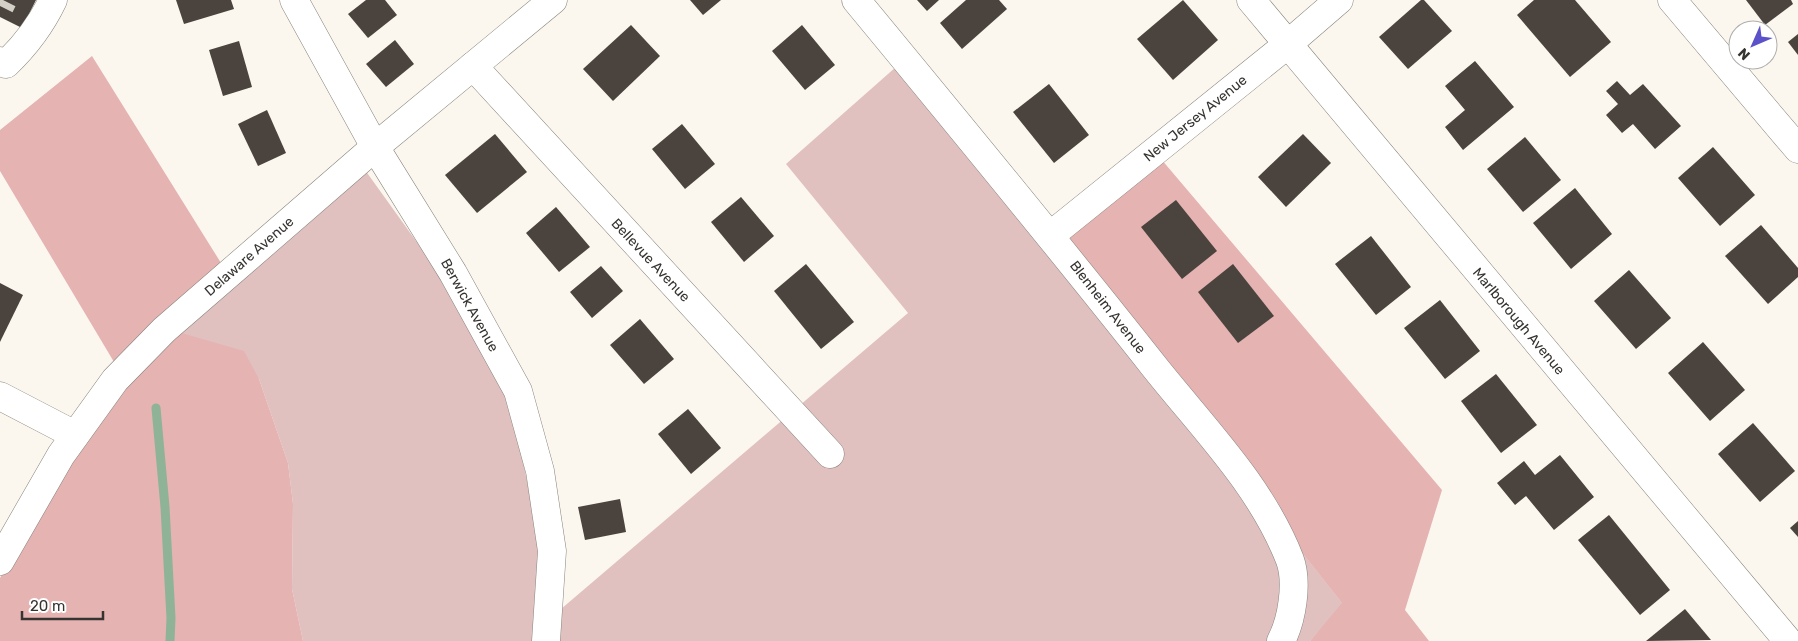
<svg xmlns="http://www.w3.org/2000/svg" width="1798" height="641" font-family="Rubik,sans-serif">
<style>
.green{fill:#e1c1c0}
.forest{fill:#e4b3b2}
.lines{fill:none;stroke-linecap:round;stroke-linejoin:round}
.stream{stroke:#8fb396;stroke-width:9}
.building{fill:#4a433e}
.minor-tunnel{stroke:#d4d0c8;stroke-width:28;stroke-dasharray:28 14;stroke-linecap:butt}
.minor-casing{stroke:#87837b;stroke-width:29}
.major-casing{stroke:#87837b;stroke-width:29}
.minor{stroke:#fff;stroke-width:28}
.major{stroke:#fff;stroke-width:28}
.labels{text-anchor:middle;stroke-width:5;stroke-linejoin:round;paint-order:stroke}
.street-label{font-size:14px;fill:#363431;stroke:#fff}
</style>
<rect width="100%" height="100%" fill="#fbf7ee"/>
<!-- green -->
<path class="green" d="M905 59 1051 235 1343 604 1310 641H303L292 589 293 504 288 463 259 379 157 326 360 163 503 362 554 615 908 313 786 164Z"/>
<!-- forest -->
<g class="forest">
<path d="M92 56 221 263 157 326 244 351 259 379 288 463 293 504 292 589 303 641H0V578L117 367 0 171V130Z"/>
<path d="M1150 146 1442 490 1405 610 1429 641H1310L1342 603 1051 235Z"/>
</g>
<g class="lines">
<!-- stream -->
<path class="stream" d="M156 408 165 507 171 618 170 641"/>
</g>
<!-- building -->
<g class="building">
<path d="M0 0H36L22 28 0 17Z"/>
<path d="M176 0H231L234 9 184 24Z"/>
<path d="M366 0H385L397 15 368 38 348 14Z"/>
<path d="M690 0H721L703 15Z"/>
<path d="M917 0H939L927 11Z"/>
<path d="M966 0H999L1007 9 962 49 940 23Z"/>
<path d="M1183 0 1218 40 1173 80 1137 39Z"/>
<path d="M1421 0H1424L1452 31 1408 69 1379 37Z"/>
<path d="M1534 0H1575L1611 42 1570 77 1517 15Z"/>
<path d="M1746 0H1791L1793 4 1765 25Z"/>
<path d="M631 25 660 56 613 101 583 69Z"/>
<path d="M802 25 835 65 805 90 772 51Z"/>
<path d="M1798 34V55L1788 42Z"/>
<path d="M395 40 414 64 386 87 366 64Z"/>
<path d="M239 41 252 87 223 96 209 50Z"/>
<path d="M1475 61 1514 107 1463 150 1445 127 1465 110 1445 86Z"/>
<path d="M1617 81 1630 95 1643 84 1681 126 1655 149 1633 124 1622 133 1606 115 1618 104 1606 91Z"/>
<path d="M1049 84 1089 135 1054 163 1013 112Z"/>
<path d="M267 110 286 153 258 166 238 124Z"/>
<path d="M682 124 715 164 685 189 652 149Z"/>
<path d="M495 134 527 172 477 213 445 175Z"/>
<path d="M1303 134 1331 163 1286 207 1258 177Z"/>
<path d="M1525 137 1561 180 1523 212 1487 169Z"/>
<path d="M1713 147 1755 195 1720 226 1678 178Z"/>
<path d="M1575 188 1612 234 1571 269 1533 223Z"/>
<path d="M741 197 774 236 744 262 711 222Z"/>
<path d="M1176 200 1217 251 1182 279 1141 227Z"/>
<path d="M556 207 590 247 559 272 526 233Z"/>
<path d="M1761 225 1798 268V277L1768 304 1725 256Z"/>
<path d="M1371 236 1411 287 1376 315 1335 264Z"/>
<path d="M806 264 854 322 821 349 774 291Z"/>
<path d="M1233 264 1274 316 1238 343 1198 292Z"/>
<path d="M601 266 623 291 592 318 570 292Z"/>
<path d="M1629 270 1671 318 1636 349 1594 301Z"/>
<path d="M0 283 23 295 0 342Z"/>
<path d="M1440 300 1480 351 1445 379 1404 328Z"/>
<path d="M640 319 674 359 644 384 610 345Z"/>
<path d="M1703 342 1745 390 1710 421 1668 373Z"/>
<path d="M1496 374 1537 425 1501 453 1461 401Z"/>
<path d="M688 409 721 448 691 474 658 434Z"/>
<path d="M1753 423 1795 471 1760 502 1718 454Z"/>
<path d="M1560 455 1594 497 1554 530 1526 496 1515 505 1497 483 1524 461 1535 475Z"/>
<path d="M620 499 626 532 585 540 578 507Z"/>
<path d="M1609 515 1670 590 1640 615 1578 540Z"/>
<path d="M1798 521V537L1790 528Z"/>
<path d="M1685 609 1711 640 1646 641Z"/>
</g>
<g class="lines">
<!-- minor-tunnel -->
<path class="minor-tunnel" d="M0 6 3 0"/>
<!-- minor casing -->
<g class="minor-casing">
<g id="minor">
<path d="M294 0 375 147 453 273 518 391 540 471 552 551 546 641"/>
<path d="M856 0C956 121 1056 242 1153 365 1202 427 1261 485 1290 560 1298 583 1292 620 1281 641"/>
<path d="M1251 0 1788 641"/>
<path d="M0 61 6 64C26 45 41 25 53 0"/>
<path d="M473 66 830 454"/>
<path d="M1051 235 1288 44 1339 0"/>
<path d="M0 396 75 435"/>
<path d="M0 561 61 455 115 380 164 330 375 147 553 0"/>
</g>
</g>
<!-- major casing -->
<g class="major-casing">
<path id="major" d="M1672 0 1798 149"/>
</g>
<!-- minor -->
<use href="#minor" class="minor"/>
<!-- major -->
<use href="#major" class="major"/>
</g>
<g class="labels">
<!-- street labels -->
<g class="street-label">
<text transform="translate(1195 118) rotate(-39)" y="5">New Jersey Avenue</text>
<text transform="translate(249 256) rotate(-41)" y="5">Delaware Avenue</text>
<text transform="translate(651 260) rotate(47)" y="5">Bellevue Avenue</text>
<text transform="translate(470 305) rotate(61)" y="5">Berwick Avenue</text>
<text transform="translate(1108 307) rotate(52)" y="5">Blenheim Avenue</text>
<text transform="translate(1519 321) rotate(50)" y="5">Marlborough Avenue</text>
</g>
</g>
<!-- north arrow -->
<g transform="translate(1753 45) rotate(225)"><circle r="24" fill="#ffffff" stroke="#afaead"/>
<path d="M0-4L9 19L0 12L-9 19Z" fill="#5b52ca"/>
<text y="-8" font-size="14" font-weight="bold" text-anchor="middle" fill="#363431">N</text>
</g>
<!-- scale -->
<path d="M22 611v8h81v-8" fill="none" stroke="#363431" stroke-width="2.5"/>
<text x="30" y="611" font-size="15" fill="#363431" stroke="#ffffff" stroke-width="4" paint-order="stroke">20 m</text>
</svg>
